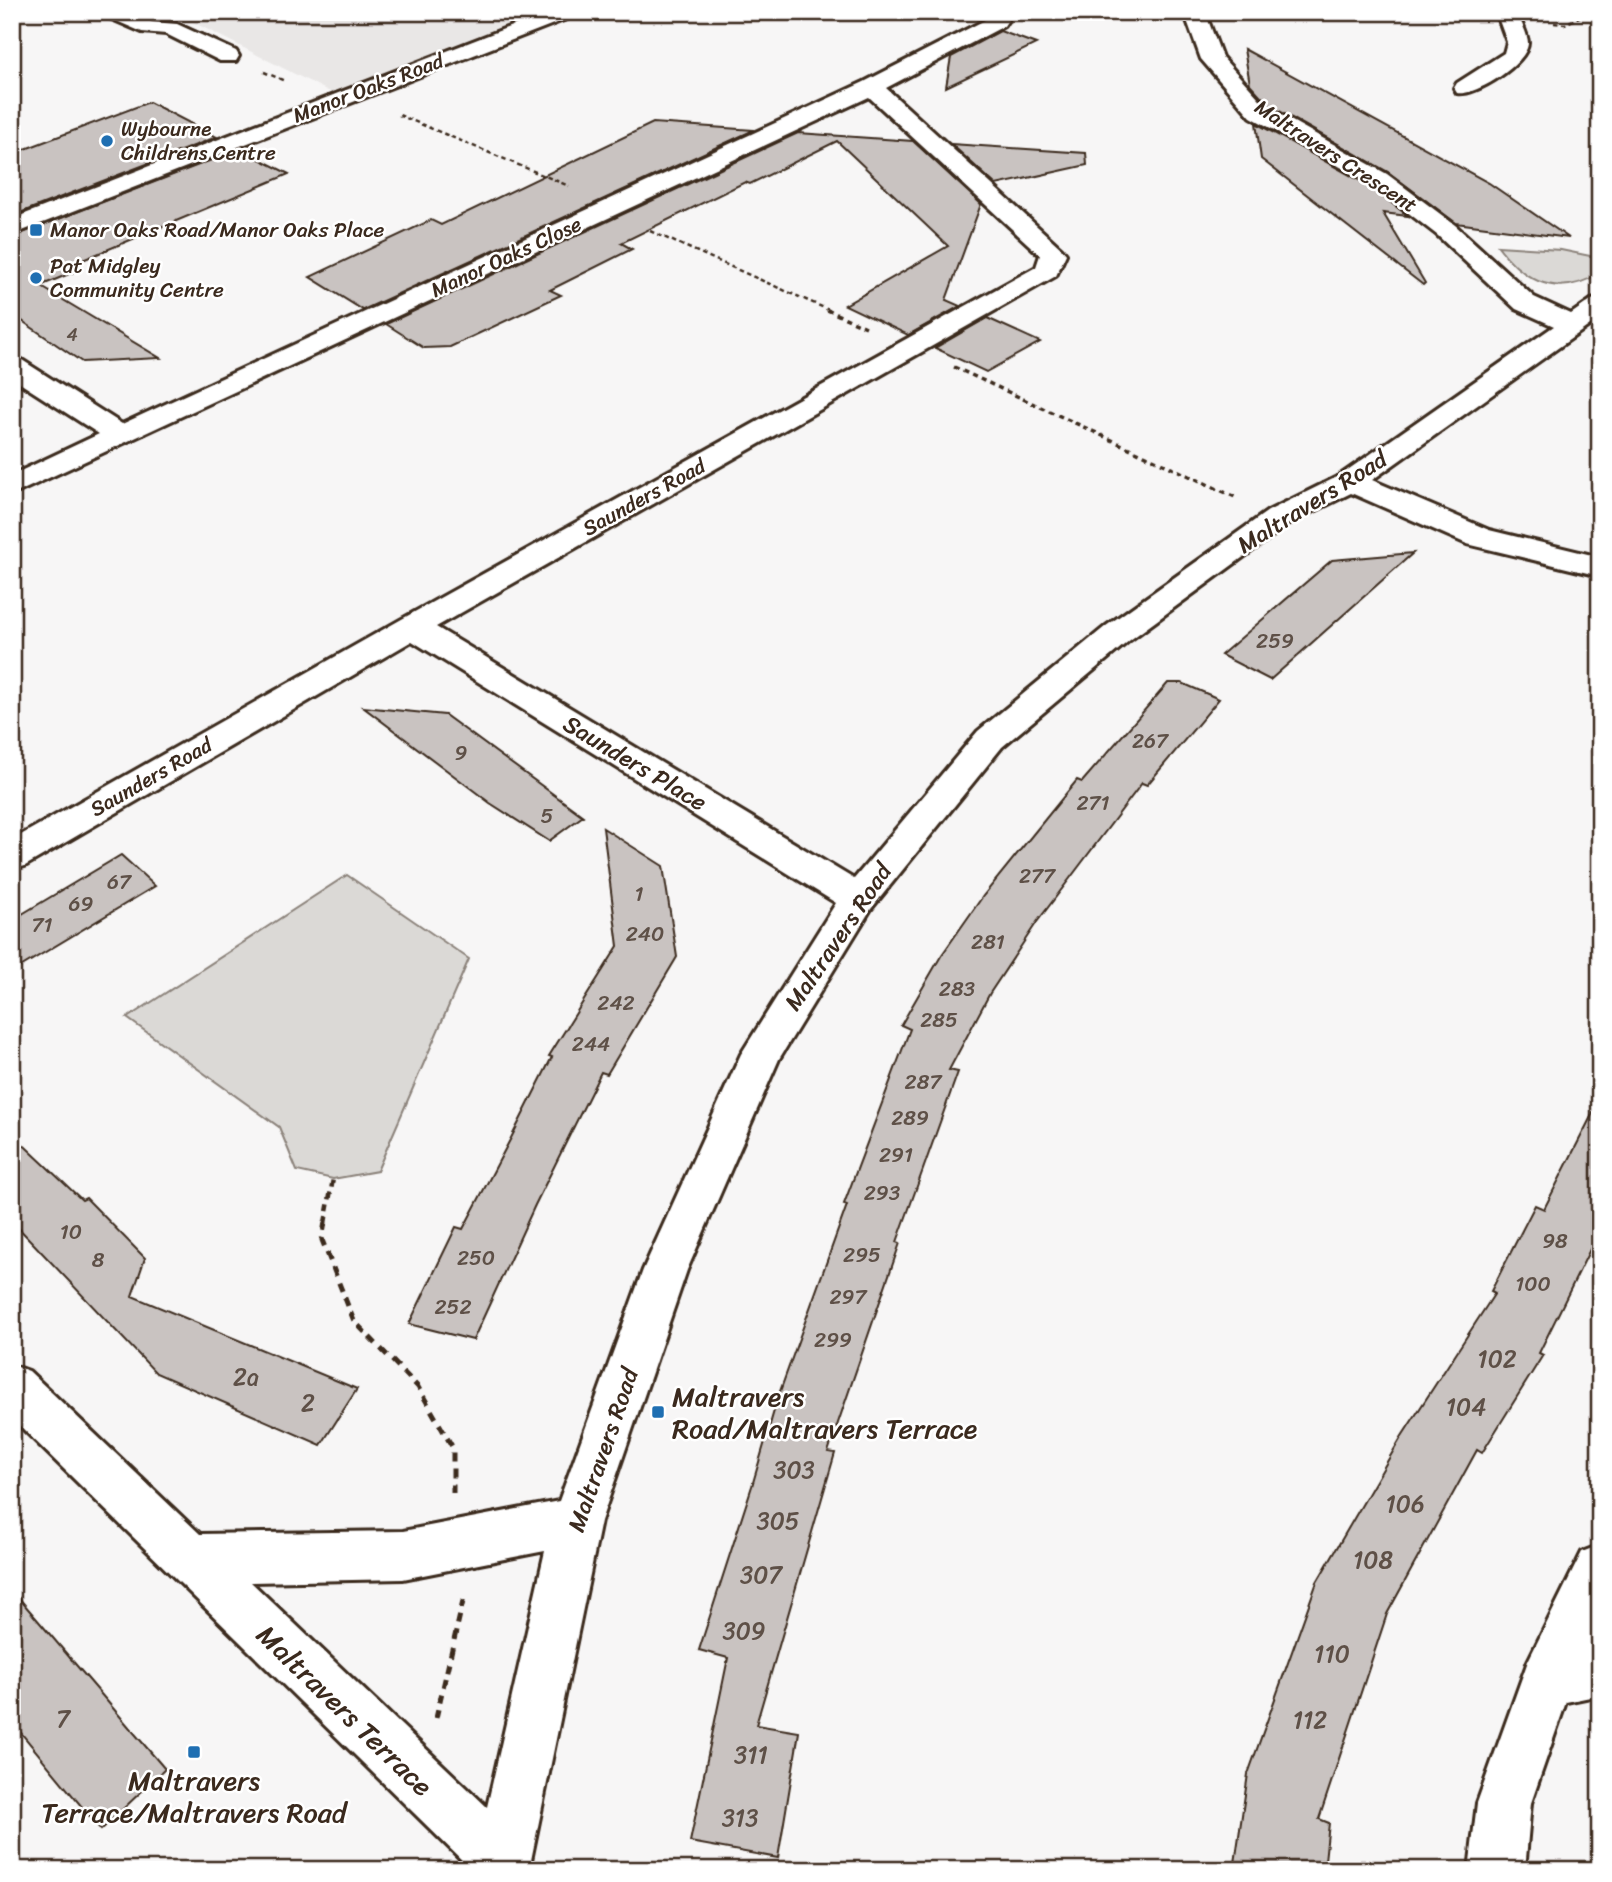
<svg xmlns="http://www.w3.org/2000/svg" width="1612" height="1882" font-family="Sriracha,sans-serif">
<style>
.built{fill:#e9e7e6}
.green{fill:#dbd9d6;stroke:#8b827a;stroke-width:2}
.building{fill:#c9c3c1;stroke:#3b2a1e;stroke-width:2}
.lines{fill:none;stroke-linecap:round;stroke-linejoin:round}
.minor-casing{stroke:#3b2a1e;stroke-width:6}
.path-far3{stroke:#3b2a1e;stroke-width:2.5;stroke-dasharray:4.5 3.5;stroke-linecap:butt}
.path-far2{stroke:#3b2a1e;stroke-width:3.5;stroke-dasharray:5 4.5;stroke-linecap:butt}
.path-far1{stroke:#3b2a1e;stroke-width:4.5;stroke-dasharray:7 5;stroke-linecap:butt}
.path{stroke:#3b2a1e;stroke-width:5;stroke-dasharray:9 7;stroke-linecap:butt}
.minor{fill:#fff;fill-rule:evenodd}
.poi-dot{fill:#1f6fb2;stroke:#fff;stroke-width:2.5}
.labels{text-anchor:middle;stroke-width:5;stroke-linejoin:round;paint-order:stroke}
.far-number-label{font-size:18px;fill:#5e5047}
.far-street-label{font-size:21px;fill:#3b2a1e;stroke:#fff}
.far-poi-label{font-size:21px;fill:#3b2a1e;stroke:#fff;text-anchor:start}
.number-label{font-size:21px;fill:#5e5047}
.street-label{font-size:24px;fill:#3b2a1e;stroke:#fff}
.near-number-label{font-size:24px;fill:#5e5047}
.near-poi-label{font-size:28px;fill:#3b2a1e;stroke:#fff;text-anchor:start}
.near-street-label{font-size:28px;fill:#3b2a1e;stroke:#fff}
</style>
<rect width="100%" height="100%" fill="#f7f6f6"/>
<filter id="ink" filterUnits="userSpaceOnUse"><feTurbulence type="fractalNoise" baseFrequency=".0143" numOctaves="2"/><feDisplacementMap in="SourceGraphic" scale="14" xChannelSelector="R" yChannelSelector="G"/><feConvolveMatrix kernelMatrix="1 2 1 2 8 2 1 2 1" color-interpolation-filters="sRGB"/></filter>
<g filter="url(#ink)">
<!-- built -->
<path class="built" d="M173 12H553L336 95Z"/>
<!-- green -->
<g class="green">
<path d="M1498 246 1561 250 1600 258V273C1558 299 1525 283 1498 246Z"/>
<path d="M347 875 469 959 377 1171 333 1179 297 1171 279 1127 127 1018Z"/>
</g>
<!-- building -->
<g class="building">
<path d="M1000 31 1036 44 946 87 951 57Z"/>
<path d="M1244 49 1489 183 1569 238 1456 223 1388 172 1269 105 1250 84Z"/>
<path d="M149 102 217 137 12 216V154Z"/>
<path d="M653 123 754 130 363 310 310 277 431 220 441 225Z"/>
<path d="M1256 123 1370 186 1408 216 1383 213 1425 283 1423 285 1261 159Z"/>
<path d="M798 133 913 141 981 204 946 300 960 306 908 335 845 305 948 246 837 141 750 184 745 182 621 243 632 249 550 290 561 295 450 347 424 348 386 324Z"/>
<path d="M951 144 1086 153 1087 165 996 185Z"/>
<path d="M240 149 289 174 73 264 81 269 40 286 160 358 82 362 12 314V237Z"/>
<path d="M987 318 1040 342 986 372 935 348Z"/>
<path d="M1413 553 1270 680 1221 655 1332 560Z"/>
<path d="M1168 683H1182L1219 699 1147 785 1142 783 1037 922 990 993 949 1070 958 1072 897 1242 900 1243 828 1452 835 1453 756 1725 799 1732 778 1858 690 1842 728 1658 699 1650 752 1486 778 1397 847 1205 844 1204 910 1029 901 1025 941 956 983 896 1077 780 1082 782Z"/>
<path d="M363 707 445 715 583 816 549 841 490 803Z"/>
<path d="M603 828 663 866 677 957 607 1074 601 1072 535 1205 473 1340 409 1324 456 1227 463 1229 511 1138 552 1057 549 1056 618 946Z"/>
<path d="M121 855 155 886 12 972V920Z"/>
<path d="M1600 1099V1229L1539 1353 1543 1355 1482 1453 1477 1450 1387 1614 1319 1819 1329 1823 1324 1870H1234L1248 1774 1317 1582 1402 1436 1495 1293 1491 1291 1535 1205 1544 1209Z"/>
<path d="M12 1134 82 1200 86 1198 145 1258 132 1296 357 1389 321 1445 156 1373 12 1221Z"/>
<path d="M12 1590 165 1769 101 1830 12 1722Z"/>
</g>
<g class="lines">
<!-- minor casing -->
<g class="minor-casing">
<g id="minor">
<path d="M102 12H130L152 22 177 24 236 51 239 56 236 61H220L166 34 142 32 105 16Z"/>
<path d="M548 12H577L574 16 12 235V219Z"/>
<path d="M992 12H1013L1004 26 886 88 1062 249 1066 254 1056 276 436 627 854 879 978 731 1106 626 1268 511 1339 476 1554 326 1516 309 1437 235 1371 184 1251 117 1201 59 1184 12H1205L1222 57 1267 107 1387 174 1455 225 1534 297 1571 314 1591 300 1600 298V318L1372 480 1489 530 1600 557V576L1467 544 1351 493 1290 523 1130 640 1002 747 871 909 779 1059 687 1270 601 1521 529 1870H472L12 1418V1365L29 1371 200 1534 403 1531 559 1501 643 1270 741 1054 836 903 412 641 25 866 12 870V840L400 620 1036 267 1040 255 869 97 12 495V475L99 434 12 378V358L22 360 122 424 864 82 989 18ZM545 1551 487 1807 251 1582 403 1579Z"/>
<path d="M1496 12H1517C1520 21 1528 34 1528 43 1528 63 1475 97 1457 93L1454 88 1457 83 1504 53 1507 42Z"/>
<path d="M1600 1545V1625L1591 1645 1600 1643V1695L1566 1702 1531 1803 1525 1870H1469L1477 1803 1528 1661 1582 1552Z"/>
</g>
</g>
<!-- path-far3 -->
<g class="path-far3">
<path d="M1554 23 1565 24 1589 12"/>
<path d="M264 72 285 81"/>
<path d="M399 115 569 186"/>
<path d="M650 231 831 311"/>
</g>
<!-- path-far2 -->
<g class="path-far2">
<path d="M827 310 866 327"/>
<path d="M954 367 1235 497"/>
</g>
<!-- path-far1 -->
<path class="path-far1" d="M325 1223 333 1179"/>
<!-- path -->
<g class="path">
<path d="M325 1222 322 1240 354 1321 418 1387 453 1448V1493"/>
<path d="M436 1718 464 1597"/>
</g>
<!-- minor -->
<use href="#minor" class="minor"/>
</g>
</g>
<!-- markers -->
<g class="poi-dot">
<circle cx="107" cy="141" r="7"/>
<rect x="29" y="223" width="14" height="14" rx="3.5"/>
<circle cx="36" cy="278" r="7"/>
<rect x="651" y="1405" width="14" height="14" rx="3.5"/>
<rect x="187" y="1745" width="14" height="14" rx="3.5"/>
</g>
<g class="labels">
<!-- far-number labels -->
<g class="far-number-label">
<text x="72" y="341">4</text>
</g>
<!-- far-street labels -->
<g class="far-street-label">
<text transform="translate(368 88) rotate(-21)" y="7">Manor Oaks Road</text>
<text transform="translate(1336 156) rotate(33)" y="7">Maltravers Crescent</text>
<text transform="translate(506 257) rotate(-25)" y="7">Manor Oaks Close</text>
<text transform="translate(644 497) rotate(-29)" y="7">Saunders Road</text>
<text transform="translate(151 777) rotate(-30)" y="7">Saunders Road</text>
</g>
<!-- far-poi labels -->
<g class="far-poi-label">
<text x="121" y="136">Wybourne<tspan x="121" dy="24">Childrens Centre</tspan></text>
<text x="50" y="237">Manor Oaks Road/Manor Oaks Place</text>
<text x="50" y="273">Pat Midgley<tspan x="50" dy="24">Community Centre</tspan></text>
</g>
<!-- number labels -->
<g class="number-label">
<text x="1275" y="648">259</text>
<text x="1150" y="748">267</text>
<text x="461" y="760">9</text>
<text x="1093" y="810">271</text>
<text x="547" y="823">5</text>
<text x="1037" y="883">277</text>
<text x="119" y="889">67</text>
<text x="639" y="901">1</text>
<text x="81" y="911">69</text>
<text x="42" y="932">71</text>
<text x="645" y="941">240</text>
<text x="988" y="949">281</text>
<text x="957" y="996">283</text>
<text x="616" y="1010">242</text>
<text x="939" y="1027">285</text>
<text x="591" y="1051">244</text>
<text x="923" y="1089">287</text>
<text x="910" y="1125">289</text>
<text x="896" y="1162">291</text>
<text x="882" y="1200">293</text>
<text x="71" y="1239">10</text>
<text x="1555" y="1248">98</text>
<text x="862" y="1262">295</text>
<text x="476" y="1265">250</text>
<text x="98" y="1267">8</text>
<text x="1533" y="1291">100</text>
<text x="848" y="1304">297</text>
<text x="453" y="1314">252</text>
<text x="833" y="1347">299</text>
</g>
<!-- street labels -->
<g class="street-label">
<text transform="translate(1312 502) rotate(-32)" y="8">Maltravers Road</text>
<text transform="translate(635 763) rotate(31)" y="8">Saunders Place</text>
<text transform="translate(838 937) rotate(-56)" y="8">Maltravers Road</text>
<text transform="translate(603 1450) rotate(-71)" y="8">Maltravers Road</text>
</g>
<!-- near-number labels -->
<g class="near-number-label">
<text x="1497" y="1367">102</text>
<text x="246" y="1385">2a</text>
<text x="308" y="1411">2</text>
<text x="1466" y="1415">104</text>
<text x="794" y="1478">303</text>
<text x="1405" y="1512">106</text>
<text x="778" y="1529">305</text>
<text x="1373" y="1568">108</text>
<text x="761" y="1583">307</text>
<text x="744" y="1639">309</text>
<text x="1332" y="1662">110</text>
<text x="63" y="1727">7</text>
<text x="1310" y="1728">112</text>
<text x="751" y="1763">311</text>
<text x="740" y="1826">313</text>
</g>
<!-- near-poi labels -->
<g class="near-poi-label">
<text x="672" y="1406">Maltravers<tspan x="672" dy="32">Road/Maltravers Terrace</tspan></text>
<text x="194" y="1790" text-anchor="middle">Maltravers<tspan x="194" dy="32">Terrace/Maltravers Road</tspan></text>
</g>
<!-- near-street labels -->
<g class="near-street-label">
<text transform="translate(345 1710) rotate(44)" y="10">Maltravers Terrace</text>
</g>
</g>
<!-- margin -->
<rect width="1612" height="1882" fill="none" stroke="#fff" stroke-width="42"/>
<rect x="21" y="21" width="1570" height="1840" fill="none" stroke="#3b2a1e" stroke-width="2.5" filter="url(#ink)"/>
</svg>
